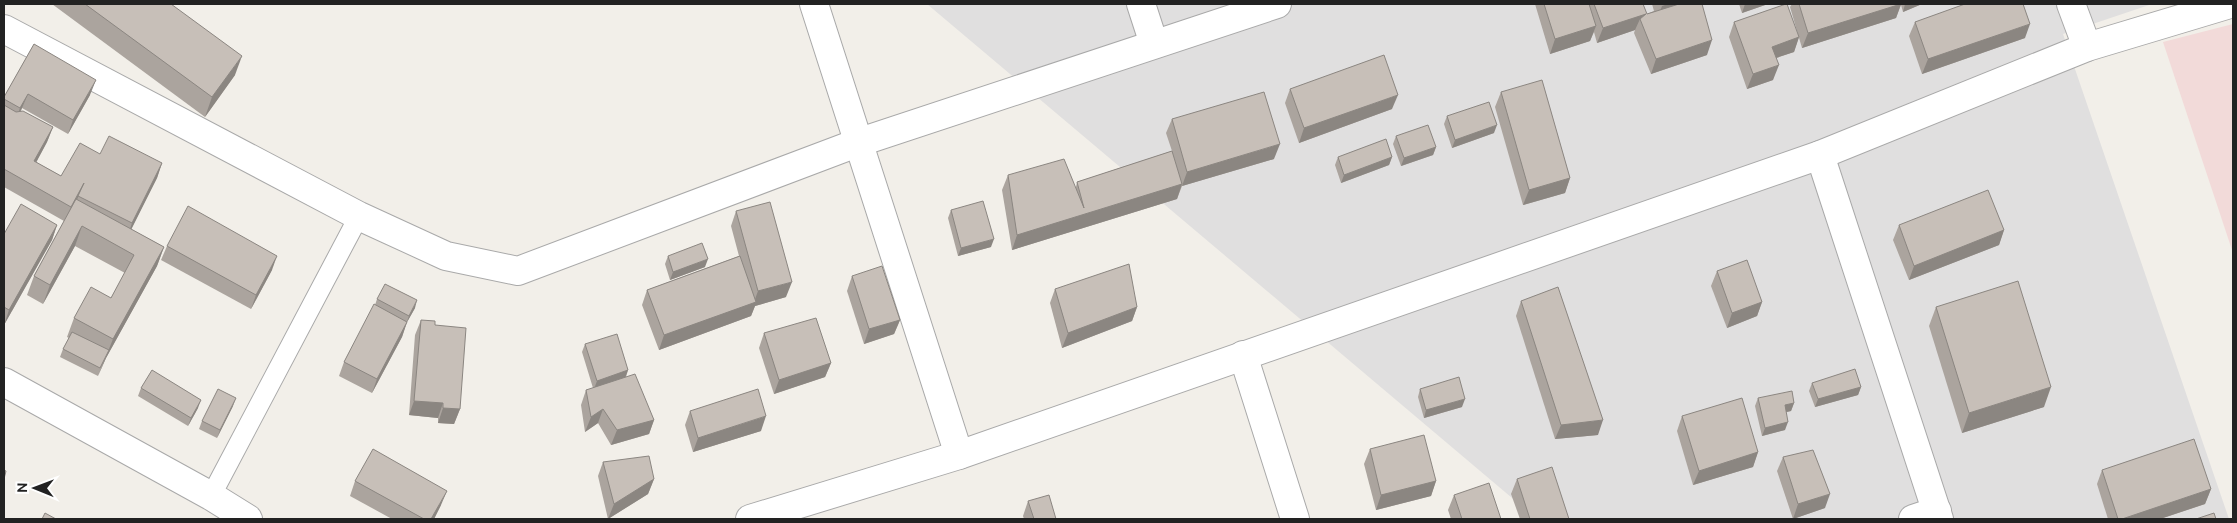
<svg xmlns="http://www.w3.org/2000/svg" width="2237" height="523" font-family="Ubuntu,sans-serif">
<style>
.residential{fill:#e0dfdf}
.commercial{fill:#f2dad9}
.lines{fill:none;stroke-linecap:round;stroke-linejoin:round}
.service-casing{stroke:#a9a9a9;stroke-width:21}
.minor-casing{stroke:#a9a9a9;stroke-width:30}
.service{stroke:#fff;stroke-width:19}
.minor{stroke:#fff;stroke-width:28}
.wall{fill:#aba49e}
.shaded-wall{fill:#8b8681}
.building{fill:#c7bfb8;stroke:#8b8681}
</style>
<rect width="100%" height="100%" fill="#f2efe9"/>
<!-- residential -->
<path class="residential" d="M927 4H2152L2063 34 2229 519H1537Z"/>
<!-- commercial -->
<path class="commercial" d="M2233 24V253L2163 42Z"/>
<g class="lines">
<!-- service casing -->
<g class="service-casing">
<path id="service" d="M211 496 359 216"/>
</g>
<!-- minor casing -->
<g class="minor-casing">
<g id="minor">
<path d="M814 4 959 455"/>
<path d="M1141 4 1154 44"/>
<path d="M2071 4 2087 47"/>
<path d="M4 29 359 216 446 256 518 271 857 143 1277 4"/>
<path d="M1820 155 1939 519"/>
<path d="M1243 355 1295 519"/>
<path d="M4 382 211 496 248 519"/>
<path d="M750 519 959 455 1820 155 2087 47 2230 4"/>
<path d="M1913 519 1937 511"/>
</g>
</g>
<!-- service -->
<use href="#service" class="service"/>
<!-- minor -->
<use href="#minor" class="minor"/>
</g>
<!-- wall -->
<g class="wall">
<path d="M52 4H171L235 75 205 117Z"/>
<path d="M1535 4H1643L1647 14 1654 11 1652 4H1702L1707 55 1651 74 1634 33 1635 30 1597 43 1594 32 1590 41 1550 54Z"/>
<path d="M1739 4H1768L1742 13Z"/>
<path d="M1792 4H1922L1903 12 1901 5 1896 18 1802 48 1790 7Z"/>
<path d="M1734 22 1799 37 1794 52 1776 58 1773 80 1747 89 1729 37Z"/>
<path d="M1915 22 2025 38 1922 74 1909 36Z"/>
<path d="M34 44 90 95 68 134 22 108 21 111 53 127 47 142 36 162 61 176 100 154 162 163 157 178 131 229 164 247 157 266 106 358 98 376 60 357 63 349 69 338 67 337 74 318 111 298 125 273 75 246 43 304 27 295 34 276 64 221 4 187V97Z"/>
<path d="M1290 89 1392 109 1299 143 1285 103Z"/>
<path d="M1501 92 1570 178 1565 193 1523 205 1495 107Z"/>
<path d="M1447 116 1494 133 1452 148 1444 124Z"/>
<path d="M1172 119 1274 159 1182 186 1177 199 1012 250 1002 190 1008 175 1076 187 1077 182 1172 151 1166 133Z"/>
<path d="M1396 136 1436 147 1433 155 1401 166 1393 144Z"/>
<path d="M1338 157H1392L1389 165 1341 183 1335 165Z"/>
<path d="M951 210 991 247 958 256 948 218Z"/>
<path d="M736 211 786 297 755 306 751 316 659 350 642 305 647 290 739 256 731 226Z"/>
<path d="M57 225 52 240 4 325V234Z"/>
<path d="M1899 225 2004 230 1999 245 1909 280 1893 240Z"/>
<path d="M167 246 272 270 251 309 161 260Z"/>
<path d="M668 256 705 267 670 280 665 264Z"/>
<path d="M1717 271 1762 302 1757 316 1727 328 1711 286Z"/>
<path d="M852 276 900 320 894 334 864 344 847 291Z"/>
<path d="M1055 289 1137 307 1132 321 1062 348 1050 303Z"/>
<path d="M377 299 415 308 407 322 402 337 372 393 339 376 344 362 375 305Z"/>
<path d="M1521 301 1598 435 1555 439 1516 316Z"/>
<path d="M1936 307 2044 407 1962 433 1929 326Z"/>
<path d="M421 320 435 325 460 409 454 424 438 423V418L409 415 415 335Z"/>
<path d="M764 333 831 363 825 377 774 394 759 348Z"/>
<path d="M585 344 628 370 626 377 654 420 649 434 611 445 598 423 585 432 581 405 586 390 593 388 582 352Z"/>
<path d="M1812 383 1861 387 1858 395 1815 407 1809 391Z"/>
<path d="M141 388 198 408 188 426 138 396Z"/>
<path d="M1420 389 1462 407 1424 418 1418 397Z"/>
<path d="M1758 398 1794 403 1791 411 1786 412 1785 430 1762 436 1755 406Z"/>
<path d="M233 406 217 438 199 429 202 421Z"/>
<path d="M690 411 761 431 693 452 685 425Z"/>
<path d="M1682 416 1758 452 1753 467 1693 485 1677 431Z"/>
<path d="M1370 449 1436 481 1431 496 1376 510 1364 464Z"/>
<path d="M1783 457 1825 508 1793 519 1777 471Z"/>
<path d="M603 462 654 479 648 494 608 519 598 476Z"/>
<path d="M2102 470 2211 489 2205 504 2160 519H2108L2097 484Z"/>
<path d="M1517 479 1569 519H1520L1511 494Z"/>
<path d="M355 481 441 505 434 519H392L350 496Z"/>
<path d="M1454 495 1501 519H1451L1448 510Z"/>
<path d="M1028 501 1056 519H1024L1023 516Z"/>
</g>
<!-- shaded-wall -->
<g class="shaded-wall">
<path d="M1668 4H1695L1657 20 1662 6Z"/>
<path d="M1745 4H1768L1742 13Z"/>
<path d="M1901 4 1896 18 1802 48 1808 33Z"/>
<path d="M1905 4H1922L1903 12Z"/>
<path d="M1646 14 1640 19 1635 30 1597 43 1603 28Z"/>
<path d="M2030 24 2025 38 1922 74 1928 59Z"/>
<path d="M1596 26 1590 41 1550 54 1555 39Z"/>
<path d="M1799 37 1794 52 1767 61 1772 47Z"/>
<path d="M1712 40 1707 55 1651 74 1656 59Z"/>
<path d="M242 56 235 75 205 117 212 97Z"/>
<path d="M1779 65 1773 80 1747 89 1753 74Z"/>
<path d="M96 80 90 95 68 134 73 120Z"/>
<path d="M28 94 22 108 15 122 20 108Z"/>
<path d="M1398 95 1392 109 1299 143 1304 128Z"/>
<path d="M1497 125 1494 133 1452 148 1455 140Z"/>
<path d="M53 127 47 142 29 176 34 161Z"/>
<path d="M1280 144 1274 159 1182 186 1187 172Z"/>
<path d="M1436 147 1433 155 1401 166 1404 158Z"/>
<path d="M1392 157 1389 165 1341 183 1344 175Z"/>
<path d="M162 163 157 178 127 238 132 223Z"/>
<path d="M1570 178 1565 193 1523 205 1529 190Z"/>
<path d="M84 183 76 202 65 221 71 207Z"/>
<path d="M1182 184 1177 199 1012 250 1017 235Z"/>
<path d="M57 225 52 240 4 325 9 310Z"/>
<path d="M82 226 75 246 43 304 50 285Z"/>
<path d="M2004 230 1999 245 1909 280 1914 266Z"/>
<path d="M994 239 991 247 958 256 961 248Z"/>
<path d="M164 247 157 266 106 358 98 376 113 339Z"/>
<path d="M277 256 272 270 251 309 256 295Z"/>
<path d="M708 259 705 267 670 280 673 272Z"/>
<path d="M792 282 786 297 755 306 751 316 659 350 664 335 754 302 758 291Z"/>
<path d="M417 300 415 308 406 324 409 316Z"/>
<path d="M1762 302 1757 316 1727 328 1732 313Z"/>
<path d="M1137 307 1132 321 1062 348 1068 333Z"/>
<path d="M900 320 894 334 864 344 869 329Z"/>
<path d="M407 322 402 337 372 393 377 379Z"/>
<path d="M831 363 825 377 774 394 779 380Z"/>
<path d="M628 370 625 378 594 389 597 381Z"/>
<path d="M1861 387 1858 395 1815 407 1818 399Z"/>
<path d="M2051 387 2044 407 1962 433 1969 413Z"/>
<path d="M236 398 233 406 217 438 220 430Z"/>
<path d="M1465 399 1462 407 1424 418 1426 410Z"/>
<path d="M201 400 198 408 188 426 191 418Z"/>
<path d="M414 401 443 403 438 418 409 415Z"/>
<path d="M1794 403 1791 411 1782 413 1785 405Z"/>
<path d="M443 408 460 409 454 424 438 423Z"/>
<path d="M603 409 598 423 585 432 591 417Z"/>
<path d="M766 416 761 431 693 452 698 438Z"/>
<path d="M654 420 649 434 611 445 617 430Z"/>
<path d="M1603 420 1598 435 1555 439 1561 425Z"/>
<path d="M1788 422 1785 430 1762 436 1765 428Z"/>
<path d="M1758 452 1753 467 1693 485 1699 471Z"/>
<path d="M654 479 648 494 608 519 614 504Z"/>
<path d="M1436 481 1431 496 1376 510 1381 495Z"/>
<path d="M2211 489 2205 504 2160 519H2122Z"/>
<path d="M447 491 441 505 434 519H431Z"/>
<path d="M1830 494 1825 508 1793 519 1798 504Z"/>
</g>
<!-- building -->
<g class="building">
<path d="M85 4H171L242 56 212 97Z"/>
<path d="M1544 4H1589L1596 26 1555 39Z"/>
<path d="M1594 4H1643L1647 14 1679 4H1702L1712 40 1656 59 1640 19 1646 14 1603 28Z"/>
<path d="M1786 4H1787L1799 37 1772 47 1779 65 1753 74 1734 22Z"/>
<path d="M1799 4H1901L1808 33Z"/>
<path d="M1965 4H2023L2030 24 1928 59 1915 22Z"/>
<path d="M34 44 96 80 73 120 28 94 20 108 4 99V97Z"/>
<path d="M1384 55 1398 95 1304 128 1290 89Z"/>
<path d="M1542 80 1570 178 1529 190 1501 92Z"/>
<path d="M1264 92 1280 144 1187 172 1172 119Z"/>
<path d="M1489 102 1497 125 1455 140 1447 116Z"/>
<path d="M4 105 16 112 23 111 53 127 34 161 61 176 80 143 100 154 109 136 162 163 132 223 78 196 84 183 71 207 4 169Z"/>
<path d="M1428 125 1436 147 1404 158 1396 136Z"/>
<path d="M1386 139 1392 157 1344 175 1338 157Z"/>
<path d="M1172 151 1182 184 1017 235 1008 175 1064 159 1084 208 1077 182Z"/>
<path d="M1988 190 2004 230 1914 266 1899 225Z"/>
<path d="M76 199 164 247 113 339 74 318 91 287 111 298 134 255 82 226 50 285 34 276Z"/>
<path d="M983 201 994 239 961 248 951 210Z"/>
<path d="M770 202 792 282 758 291 736 211Z"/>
<path d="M21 204 57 225 9 310 4 307V234Z"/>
<path d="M188 206 277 256 256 295 167 246Z"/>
<path d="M702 243 708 259 673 272 668 256Z"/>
<path d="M740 256 756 302 664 335 647 290Z"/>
<path d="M1747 260 1762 302 1732 313 1717 271Z"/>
<path d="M1129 264 1137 307 1068 333 1055 289Z"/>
<path d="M882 266 900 320 869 329 852 276Z"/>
<path d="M2018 281 2051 387 1969 413 1936 307Z"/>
<path d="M385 284 417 300 409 316 377 299Z"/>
<path d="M1558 287 1603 420 1561 425 1521 301Z"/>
<path d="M374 304 407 322 377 379 344 362Z"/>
<path d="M816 318 831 363 779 380 764 333Z"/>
<path d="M421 320 435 321V325L466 328 460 409 443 408V403L414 401Z"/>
<path d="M72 332 109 350 100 368 63 349Z"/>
<path d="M617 334 628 370 597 381 585 344Z"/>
<path d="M1855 369 1861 387 1818 399 1812 383Z"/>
<path d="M152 370 201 400 191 418 141 388Z"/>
<path d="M635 374 654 420 617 430 603 409 591 417 586 390Z"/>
<path d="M1459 377 1465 399 1426 410 1420 389Z"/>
<path d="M218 389 236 398 220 430 202 421Z"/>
<path d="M758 389 766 416 698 438 690 411Z"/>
<path d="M1792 391 1794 403 1785 405 1788 422 1765 428 1758 398Z"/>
<path d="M1742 398 1758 452 1699 471 1682 416Z"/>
<path d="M1424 435 1436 481 1381 495 1370 449Z"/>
<path d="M2194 439 2211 489 2122 519H2118L2102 470Z"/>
<path d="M373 449 447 491 431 519H424L355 481Z"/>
<path d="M1813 450 1830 494 1798 504 1783 457Z"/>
<path d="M649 456 654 479 614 504 603 462Z"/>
<path d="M1552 467 1569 519H1530L1517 479Z"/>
<path d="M4 470 6 471 4 479Z"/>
<path d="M1489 483 1501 519H1462L1454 495Z"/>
<path d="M1049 495 1056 519H1034L1028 501Z"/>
<path d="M45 513 56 519H42Z"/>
<path d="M2214 513 2216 519H2196Z"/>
</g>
<!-- border -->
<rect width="2237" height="523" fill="none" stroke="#222222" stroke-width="10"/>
<!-- north arrow -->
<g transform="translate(35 488) rotate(271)" stroke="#ffffff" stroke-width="4" paint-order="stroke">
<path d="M0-4L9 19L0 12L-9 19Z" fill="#222222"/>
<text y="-8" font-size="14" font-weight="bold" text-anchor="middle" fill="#222222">N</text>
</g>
</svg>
